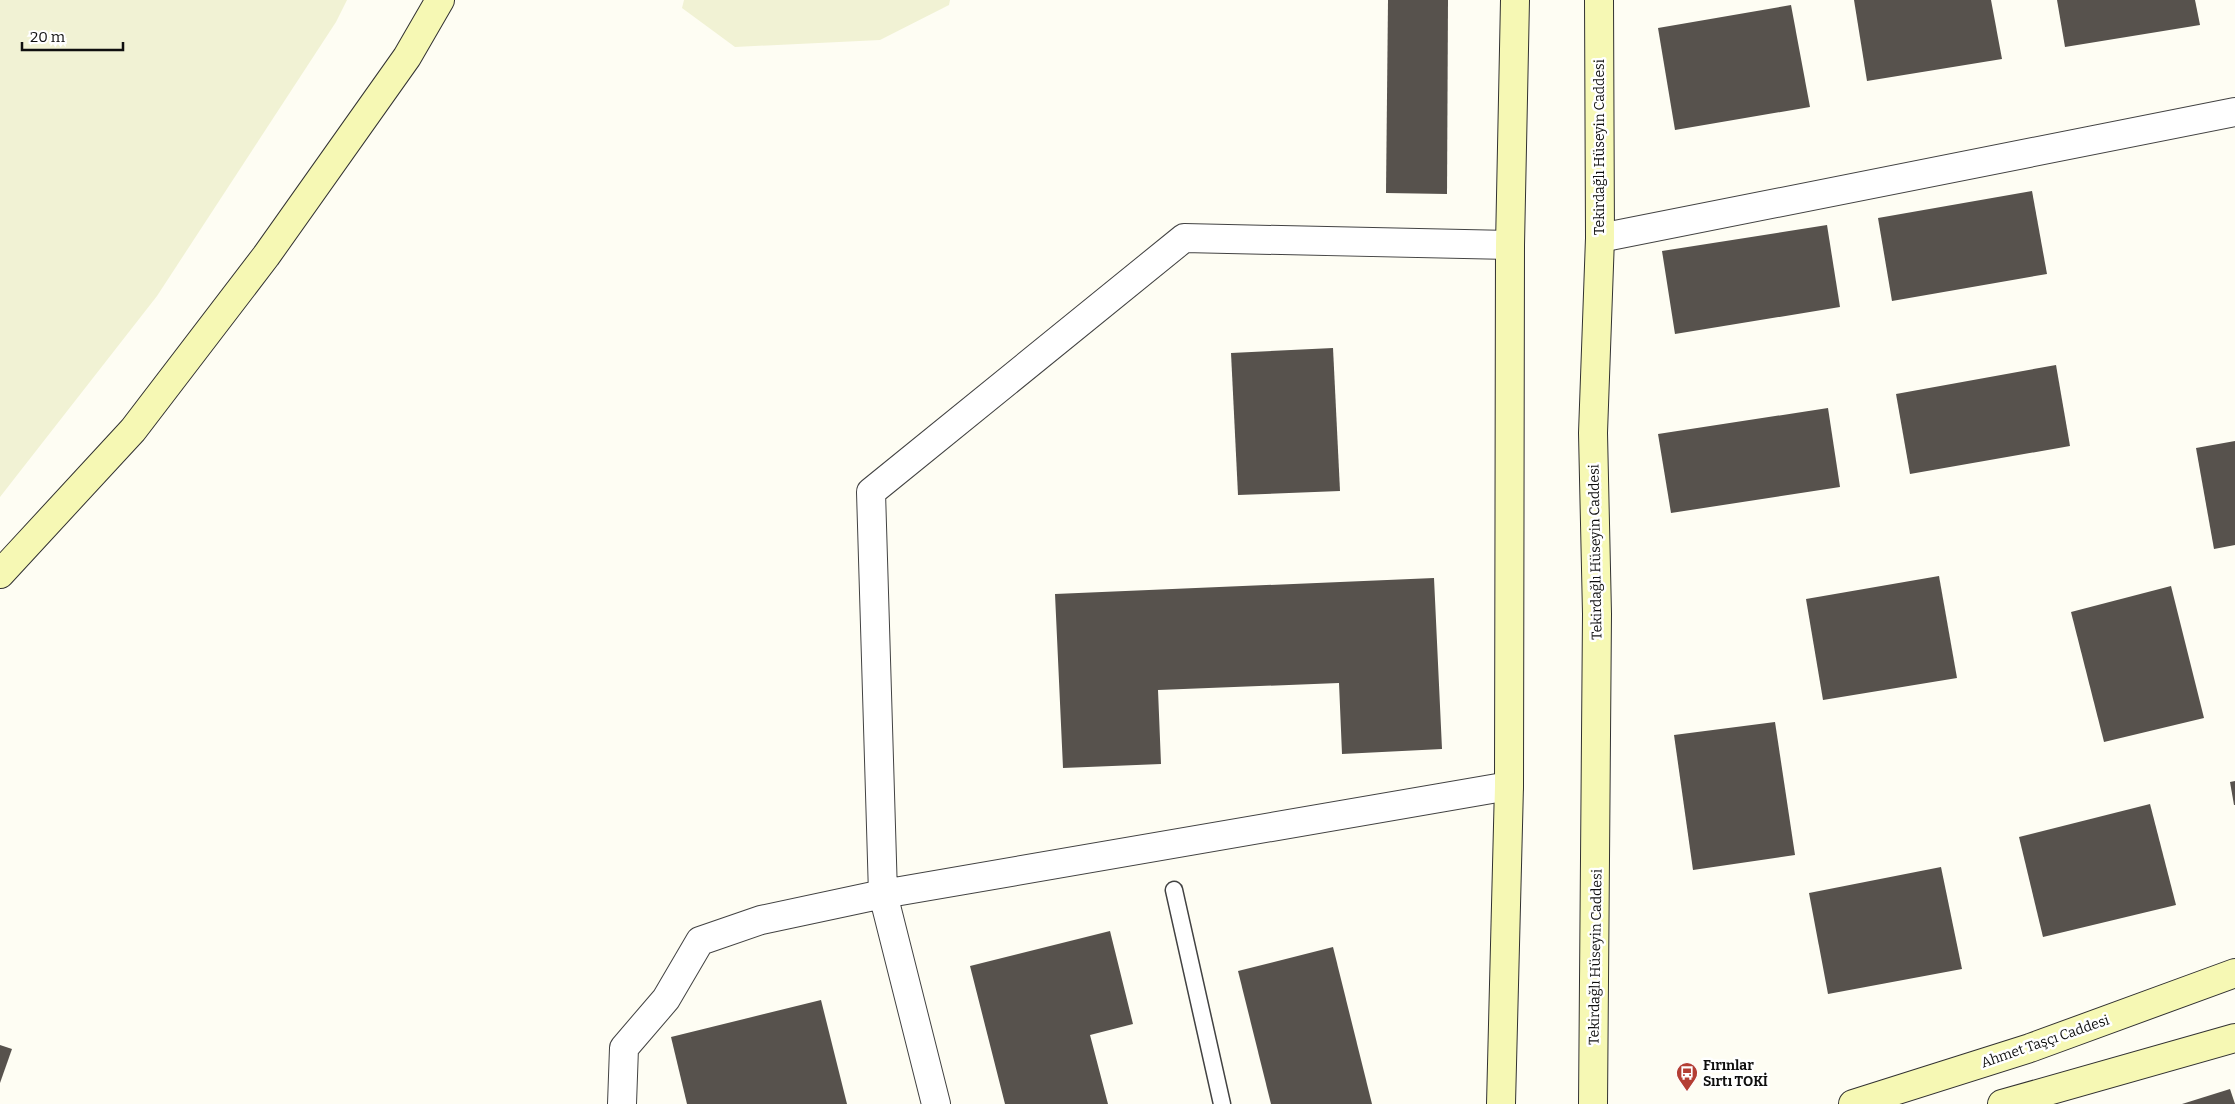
<svg xmlns="http://www.w3.org/2000/svg" width="2235" height="1104" font-family="Bitter,serif">
<style>
.farmland{fill:#f1f2d4}
.building{fill:#57524d}
.lines{fill:none;stroke-linecap:round;stroke-linejoin:round}
.lane-casing{stroke:#424242;stroke-width:19}
.street-casing{stroke:#424242;stroke-width:30}
.secondary-casing{stroke:#313131;stroke-width:30}
.lane{stroke:#fff;stroke-width:16}
.street{stroke:#fff;stroke-width:28}
.secondary{stroke:#f6f8b4;stroke-width:28}
.labels{text-anchor:middle;stroke-width:5;stroke-linejoin:round;paint-order:stroke}
.street-label{font-size:14px;fill:#0f0f0f;stroke:#fff}
.poi-label{font-size:14px;font-weight:bold;fill:#0f0f0f;stroke:#fff;text-anchor:start}
</style>
<rect width="100%" height="100%" fill="#fefdf3"/>
<!-- farmland -->
<g class="farmland">
<path d="M0 0H347L336 22 157 296 0 497Z"/>
<path d="M684 0H950L949 5 880 40 735 47 682 8Z"/>
</g>
<!-- building -->
<g class="building">
<path d="M1388 0H1448L1447 194 1386 193Z"/>
<path d="M1854 0H1991L2002 59 1867 81Z"/>
<path d="M2057 0H2195L2200 25 2065 47Z"/>
<path d="M1791 5 1810 107 1675 130 1658 28Z"/>
<path d="M2032 191 2047 274 1892 301 1878 218Z"/>
<path d="M1827 225 1840 307 1675 334 1662 251Z"/>
<path d="M1333 348 1340 491 1238 495 1231 353Z"/>
<path d="M2056 365 2070 446 1910 474 1896 394Z"/>
<path d="M1828 408 1840 487 1671 513 1658 434Z"/>
<path d="M2235 441V545L2214 549 2196 448Z"/>
<path d="M1939 576 1957 678 1823 700 1806 599Z"/>
<path d="M1434 578 1442 749 1342 754 1339 683 1158 690 1161 764 1063 768 1055 594Z"/>
<path d="M2171 586 2204 718 2104 742 2071 612Z"/>
<path d="M1775 722 1795 855 1693 870 1674 735Z"/>
<path d="M2235 781V805H2234L2230 782Z"/>
<path d="M2150 804 2176 905 2043 937 2019 837Z"/>
<path d="M1941 867 1962 969 1828 994 1809 893Z"/>
<path d="M1110 931 1133 1024 1090 1035 1108 1104H1005L970 966Z"/>
<path d="M1333 947 1372 1104H1271L1238 971Z"/>
<path d="M821 1000 847 1104H687L671 1037Z"/>
<path d="M0 1045 12 1049 0 1083Z"/>
<path d="M2230 1089 2235 1104H2182Z"/>
</g>
<g class="lines">
<!-- lane casing -->
<g class="lane-casing">
<path id="lane" d="M1174 890 1222 1104"/>
</g>
<!-- street casing -->
<g class="street-casing">
<g id="street">
<path d="M1600 238 2235 112"/>
<path d="M1509 786 883 894 871 492 1184 238 1510 245"/>
<path d="M622 1104 624 1048 666 999 700 941 761 920 883 894 936 1104"/>
</g>
</g>
<!-- secondary casing -->
<g class="secondary-casing">
<g id="secondary">
<path d="M0 574 133 430 266 256 407 57 440 0"/>
<path d="M1501 1104 1509 786 1510 245 1515 0"/>
<path d="M1593 1104 1597 614 1593 433 1600 238 1599 0"/>
<path d="M1853 1104 2030 1048 2235 973"/>
<path d="M2002 1104 2235 1038"/>
</g>
</g>
<!-- lane -->
<use href="#lane" class="lane"/>
<!-- street -->
<use href="#street" class="street"/>
<!-- secondary -->
<use href="#secondary" class="secondary"/>
</g>
<!-- icons -->
<defs>
<g id="bus-pin" transform="scale(1.125)"><path d="M0 17L-7.5 6A9.5 9.5 0 1 1 7.5 6Z" fill="#b43e33" stroke="#fff"/><path d="M-5-6H5V4H4V6H2V4H-2V6H-4V4H-5ZM-3.5-4V0h7V-4ZM-3.5 1.2v1.5H-2V1.2ZM2 1.2v1.5H3.5V1.2Z" fill="#fff"/></g>
</defs>
<g fill-rule="evenodd">
<use href="#bus-pin" x="1687" y="1073"/>
</g>
<g class="labels">
<!-- street labels -->
<g class="street-label">
<text transform="translate(1599 147) rotate(-90)" y="5">Tekirdağlı Hüseyin Caddesi</text>
<text transform="translate(1595 552) rotate(-91)" y="5">Tekirdağlı Hüseyin Caddesi</text>
<text transform="translate(1595 957) rotate(-89)" y="5">Tekirdağlı Hüseyin Caddesi</text>
<text transform="translate(2045 1041) rotate(-19)" y="5">Ahmet Taşçı Caddesi</text>
</g>
<!-- poi labels -->
<g class="poi-label">
<text x="1703" y="1070">Fırınlar<tspan x="1703" dy="16">Sırtı TOKİ</tspan></text>
</g>
</g>
<!-- scale -->
<path d="M22 42v8h101v-8" fill="none" stroke="#0f0f0f" stroke-width="2.5"/>
<text x="30" y="42" font-size="15" fill="#0f0f0f" stroke="#ffffff" stroke-width="4" paint-order="stroke">20 m</text>
</svg>
